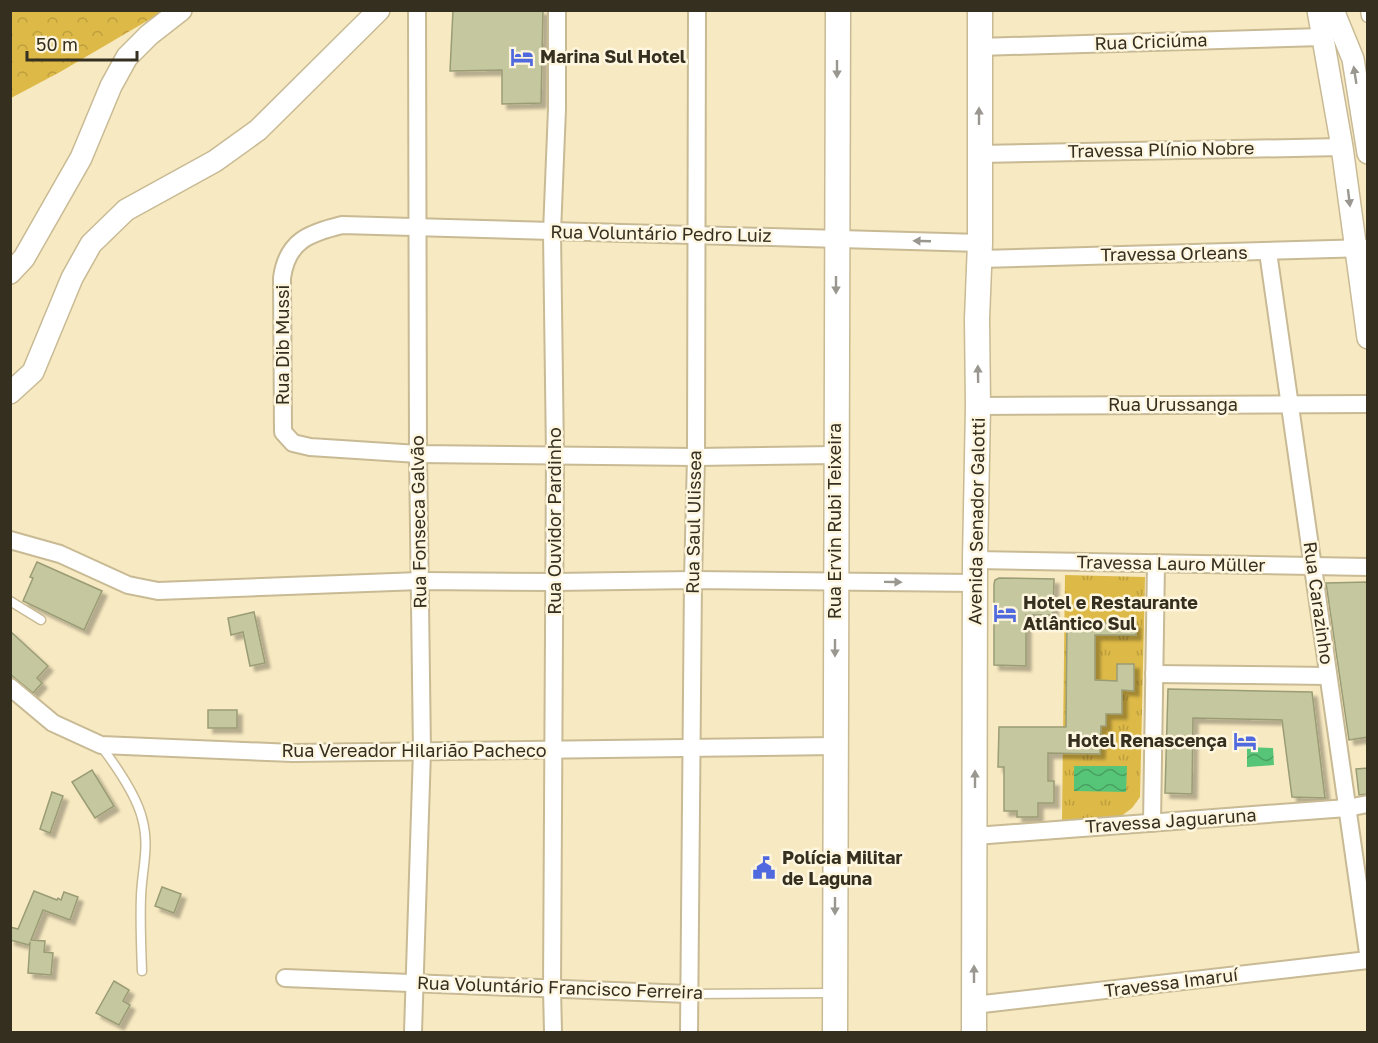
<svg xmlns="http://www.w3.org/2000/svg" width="1378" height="1043" font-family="'Golos Text',sans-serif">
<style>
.grass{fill:url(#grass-tufts)}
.forest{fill:url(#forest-crowns)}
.pitch{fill:#ddb947}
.water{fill:url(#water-waves)}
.building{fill:#c5c89f;stroke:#9a9c75;stroke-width:1.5;filter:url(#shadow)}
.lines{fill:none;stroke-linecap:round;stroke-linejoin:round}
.service-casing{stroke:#c8ba94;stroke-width:11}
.pedestrian-casing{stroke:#c8ba94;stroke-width:15}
.minor-casing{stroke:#c8ba94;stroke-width:20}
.tertiary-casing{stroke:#c8ba94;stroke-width:24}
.secondary-casing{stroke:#c8ba94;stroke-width:27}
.service{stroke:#fff;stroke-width:8}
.pedestrian{stroke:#fff;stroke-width:12}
.minor{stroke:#fff;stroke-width:16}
.tertiary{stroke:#fff;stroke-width:21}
.secondary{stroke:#fff;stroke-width:24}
.oneway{fill:#9a9790}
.labels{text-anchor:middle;stroke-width:5;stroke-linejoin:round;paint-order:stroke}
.street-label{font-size:18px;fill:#352f20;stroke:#fff6df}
.poi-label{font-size:18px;font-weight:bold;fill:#352f20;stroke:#fff6df;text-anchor:start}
</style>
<defs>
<pattern id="grass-tufts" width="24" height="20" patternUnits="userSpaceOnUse" patternTransform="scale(1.5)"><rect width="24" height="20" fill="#ddb947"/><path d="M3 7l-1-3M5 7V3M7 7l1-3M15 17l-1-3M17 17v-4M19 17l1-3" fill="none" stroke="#be9f3e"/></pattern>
<pattern id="forest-crowns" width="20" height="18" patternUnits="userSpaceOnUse" patternTransform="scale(1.5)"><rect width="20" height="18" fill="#ddb947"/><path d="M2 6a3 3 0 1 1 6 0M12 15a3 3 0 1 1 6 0" fill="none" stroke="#be9f3e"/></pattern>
<pattern id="water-waves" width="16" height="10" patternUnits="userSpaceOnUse" patternTransform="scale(1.5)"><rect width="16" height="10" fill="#56c577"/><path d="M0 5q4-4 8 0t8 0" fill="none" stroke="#48a061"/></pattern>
<filter id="shadow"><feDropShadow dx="5" dy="5" stdDeviation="1.5" flood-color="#0004"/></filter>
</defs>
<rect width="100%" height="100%" fill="#f7e9c1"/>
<!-- grass -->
<path class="grass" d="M1065 575 1145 577 1140 797 1132 808 1120 817 1062 822Z"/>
<!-- forest -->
<path class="forest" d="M11 11H164L60 72 11 98Z"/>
<!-- pitch -->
<path class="pitch" d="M1069 580 1136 581V616L1068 615Z"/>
<!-- water -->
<g class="water">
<path d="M1247 747 1273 748 1274 765 1247 767Z"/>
<path d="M1074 766H1127L1126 792 1074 791Z"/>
</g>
<!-- building -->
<g class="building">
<path d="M453 10H543L541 103 502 104V70L450 71Z"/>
<path d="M37 562 102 591 84 630 23 601 33 578 30 577Z"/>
<path d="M999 578 1054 579 1053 615H1026V666L994 665V584L995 580Z"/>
<path d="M1368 582V737L1349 740 1326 583Z"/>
<path d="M254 612 265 663 250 666 243 632 231 635 228 618Z"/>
<path d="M1067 622 1136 623V635H1095V680L1117 681V664H1134V691L1122 690V714H1106V726H1101L1100 754 1048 753V781H1054V803H1038V817H1017V811H1004V767H998L999 727H1066Z"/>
<path d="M10 631 48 666 37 678 42 683 33 693 10 674Z"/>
<path d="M1168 689 1312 692 1325 798 1292 797 1282 720 1193 718 1192 794 1165 793Z"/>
<rect x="208" y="710" width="29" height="18"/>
<path d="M1368 768V794L1359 795 1356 769Z"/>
<path d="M92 770 114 806 95 818 72 782Z"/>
<path d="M52 792 63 796 50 833 40 829Z"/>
<path d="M162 887 181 894 174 913 155 906Z"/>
<path d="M34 891 57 900 58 898 61 900 64 892 78 897 70 920 43 910 31 940 45 941 44 952 53 953 51 975 28 973 30 942 29 945 10 940V927L18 929Z"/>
<path d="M114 981 129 990 123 1001 130 1005 119 1025 96 1013Z"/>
</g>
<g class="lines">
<!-- service casing -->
<g class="service-casing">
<g id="service">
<path d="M10 601 41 620"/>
<path d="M101 746C116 766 136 794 142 818 150 847 142 868 141 896 140 921 141 946 142 971"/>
<path d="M689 994 832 993"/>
</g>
</g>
<!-- pedestrian casing -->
<g class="pedestrian-casing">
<path id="pedestrian" d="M1367 10 1368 16"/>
</g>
<!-- minor casing -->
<g class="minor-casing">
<g id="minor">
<path d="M979 47 1322 37"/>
<path d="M979 154 1342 147"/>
<path d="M1268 252 1368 953"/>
<path d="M980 259 1368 248"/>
<path d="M978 406 1368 404"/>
<path d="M836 455 696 457 418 454 310 447 293 443 283 432 282 278C287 241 309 233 342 225L980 243"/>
<path d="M10 540 60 554 128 585 158 591 420 581 554 582 693 580 975 583"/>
<path d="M975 560 1368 567"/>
<path d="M1154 674 1328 676"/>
<path d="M10 687 53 723 101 745 293 753 835 746"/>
<path d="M1152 823 1156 563"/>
<path d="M975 836 1347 808 1368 804"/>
<path d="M285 978 688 994"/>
<path d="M974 1005 1368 960"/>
<path d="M413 1032 422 751 418 454 417 10"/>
<path d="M553 1032 552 989 555 456 552 232 557 109V10"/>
<path d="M689 1032 693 580 696 457 697 10"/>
</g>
</g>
<!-- tertiary casing -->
<g class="tertiary-casing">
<g id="tertiary">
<path d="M1318 10 1342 147 1368 338"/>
<path d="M1333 10 1353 59 1368 153"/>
<path d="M10 273 24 258 81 158 111 86 127 57 149 35 181 10"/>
<path d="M10 393 33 372 72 278 91 244 126 210 215 161 258 130 379 10"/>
</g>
</g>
<!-- secondary casing -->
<g class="secondary-casing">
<g id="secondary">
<path d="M835 1032 838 10"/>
<path d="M974 1032 975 560 978 406 977 319 980 243V10"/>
</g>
</g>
<!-- service -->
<use href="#service" class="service"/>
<!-- pedestrian -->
<use href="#pedestrian" class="pedestrian"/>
<!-- minor -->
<use href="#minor" class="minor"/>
<!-- tertiary -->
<use href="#tertiary" class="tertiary"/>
<!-- secondary -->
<use href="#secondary" class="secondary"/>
</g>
<!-- one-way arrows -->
<defs><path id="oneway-solid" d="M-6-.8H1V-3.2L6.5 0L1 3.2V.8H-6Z" transform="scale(1.5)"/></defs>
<g class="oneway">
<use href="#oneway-solid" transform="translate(837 69) rotate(90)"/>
<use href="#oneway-solid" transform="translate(1355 75) rotate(-99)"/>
<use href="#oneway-solid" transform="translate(979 116) rotate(-90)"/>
<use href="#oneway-solid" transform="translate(1349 198) rotate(83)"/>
<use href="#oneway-solid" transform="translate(922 241) rotate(-178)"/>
<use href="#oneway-solid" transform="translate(836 285) rotate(90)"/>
<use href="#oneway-solid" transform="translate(978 374) rotate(-91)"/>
<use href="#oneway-solid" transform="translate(893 582) rotate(1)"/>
<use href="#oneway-solid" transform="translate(835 648) rotate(90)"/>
<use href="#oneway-solid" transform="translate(975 779) rotate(-90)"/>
<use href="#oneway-solid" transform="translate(835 906) rotate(90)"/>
<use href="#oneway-solid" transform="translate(974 974) rotate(-90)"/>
</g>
<!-- icons -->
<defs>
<g id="hotel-bare" transform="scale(1.8)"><path d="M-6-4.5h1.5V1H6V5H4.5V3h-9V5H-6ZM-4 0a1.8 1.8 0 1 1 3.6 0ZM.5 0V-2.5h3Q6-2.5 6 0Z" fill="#5069de" stroke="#fff6df" stroke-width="2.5" paint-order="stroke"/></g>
<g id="civic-bare" transform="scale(1.8)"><path d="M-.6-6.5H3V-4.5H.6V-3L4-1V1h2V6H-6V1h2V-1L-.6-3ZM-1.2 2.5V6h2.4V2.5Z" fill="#5069de" stroke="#fff6df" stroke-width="2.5" paint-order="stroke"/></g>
</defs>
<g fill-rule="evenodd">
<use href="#hotel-bare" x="522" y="57"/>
<use href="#hotel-bare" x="1005" y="613"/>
<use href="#hotel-bare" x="1245" y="741"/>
<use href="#civic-bare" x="764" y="868"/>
</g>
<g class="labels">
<!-- street labels -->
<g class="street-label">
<text transform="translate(1151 42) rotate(-2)" y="6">Rua Criciúma</text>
<text transform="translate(1161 150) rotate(-1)" y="6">Travessa Plínio Nobre</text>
<text transform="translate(661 234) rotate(1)" y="6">Rua Voluntário Pedro Luiz</text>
<text transform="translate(1174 254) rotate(-1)" y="6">Travessa Orleans</text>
<text transform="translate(283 345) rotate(-90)" y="6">Rua Dib Mussi</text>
<text x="1173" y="411">Rua Urussanga</text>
<text transform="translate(555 521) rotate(-90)" y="6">Rua Ouvidor Pardinho</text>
<text transform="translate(835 521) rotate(-90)" y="6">Rua Ervin Rubi Teixeira</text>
<text transform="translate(977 521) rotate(-89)" y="6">Avenida Senador Galotti</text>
<text transform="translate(419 522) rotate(-91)" y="6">Rua Fonseca Galvão</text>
<text transform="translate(694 522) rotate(-89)" y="6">Rua Saul Ulissea</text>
<text transform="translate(1171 564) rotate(1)" y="6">Travessa Lauro Müller</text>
<text transform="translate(1318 603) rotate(82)" y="6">Rua Carazinho</text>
<text x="414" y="757">Rua Vereador Hilarião Pacheco</text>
<text transform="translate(1171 821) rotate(-4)" y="6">Travessa Jaguaruna</text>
<text transform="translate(1171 983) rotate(-7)" y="6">Travessa Imaruí</text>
<text transform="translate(560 988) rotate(2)" y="6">Rua Voluntário Francisco Ferreira</text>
</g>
<!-- poi labels -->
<g class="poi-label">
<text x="540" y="63">Marina Sul Hotel</text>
<text x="1023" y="609">Hotel e Restaurante<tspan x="1023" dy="21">Atlântico Sul</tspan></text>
<text x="1227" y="747" text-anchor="end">Hotel Renascença</text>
<text x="782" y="864">Polícia Militar<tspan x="782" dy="21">de Laguna</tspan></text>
</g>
</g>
<!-- border -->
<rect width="1378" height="1043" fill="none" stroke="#352f20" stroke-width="24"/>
<!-- scale -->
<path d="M27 51v9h110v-9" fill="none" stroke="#352f20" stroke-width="3"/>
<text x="36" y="51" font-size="18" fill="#352f20" stroke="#fff6df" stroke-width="4.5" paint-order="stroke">50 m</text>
</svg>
